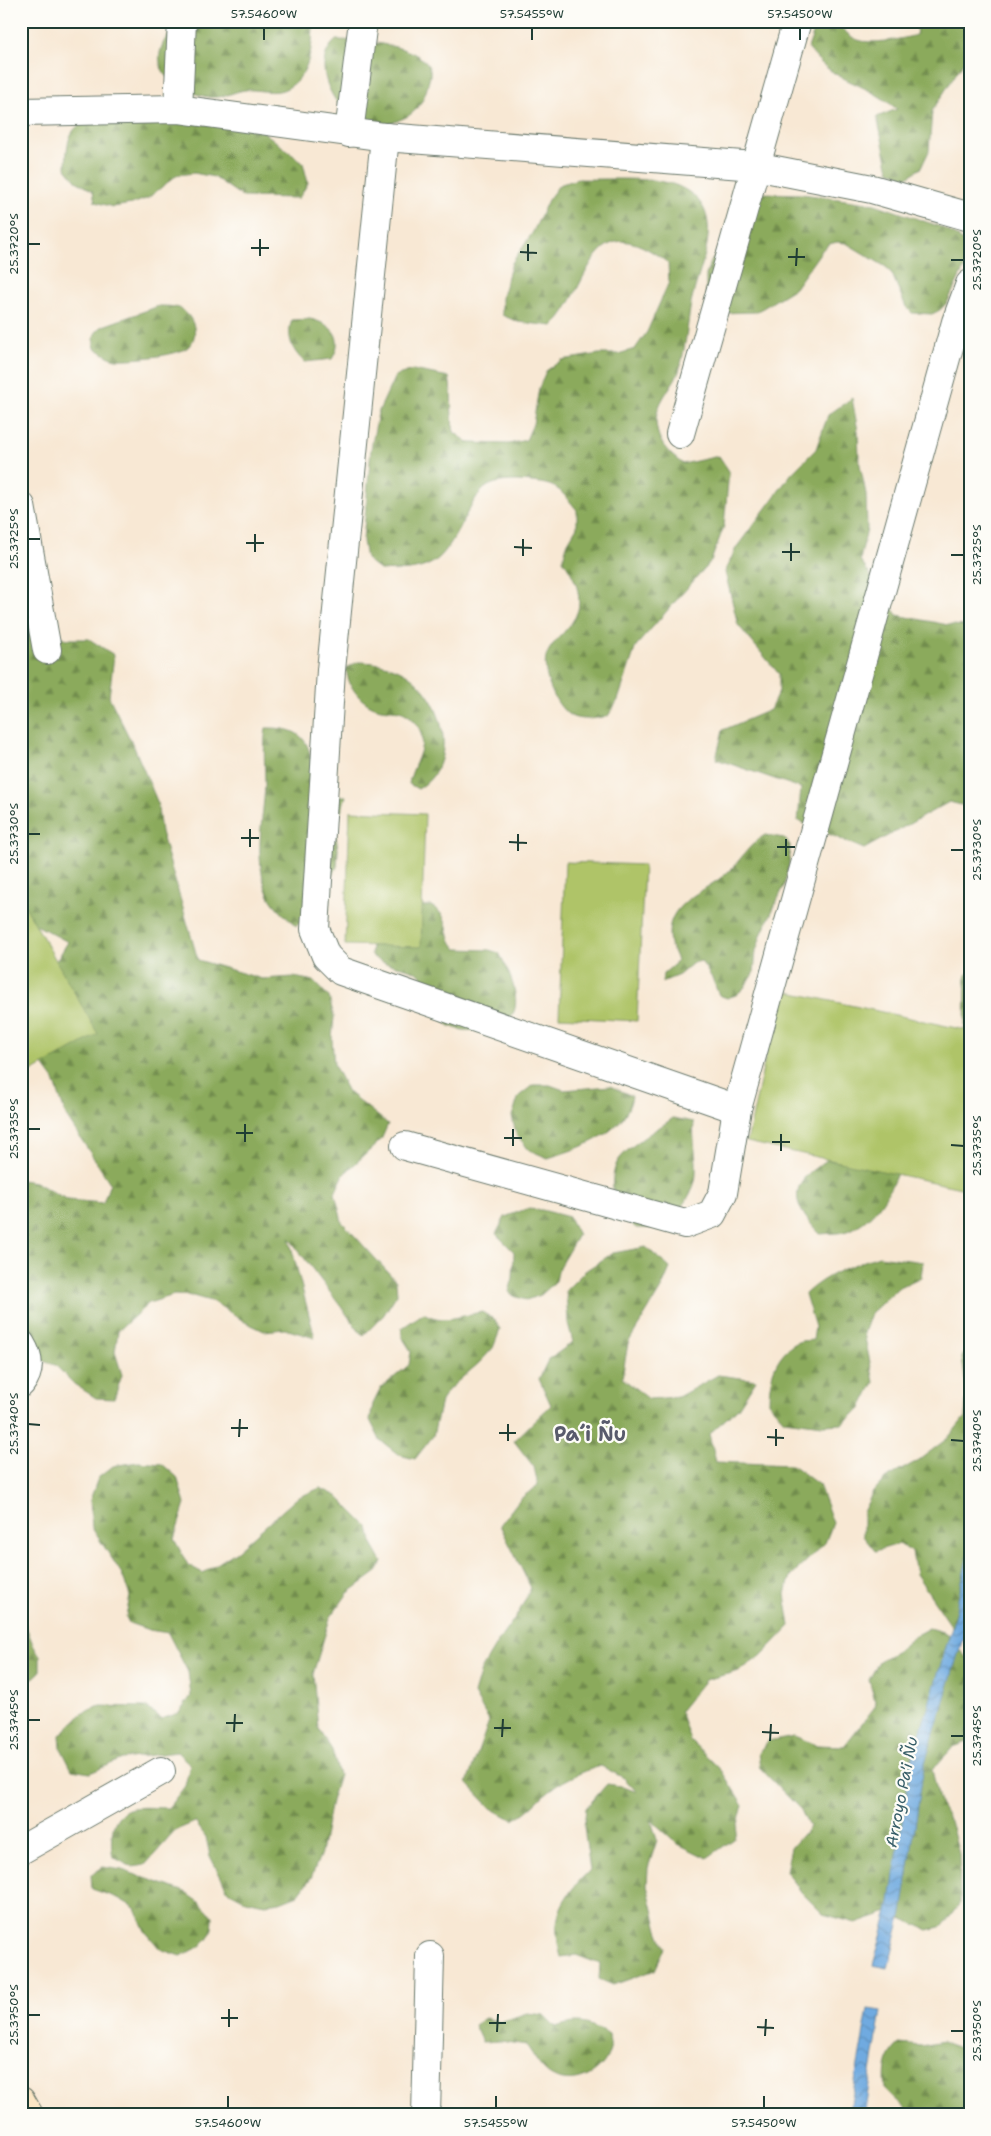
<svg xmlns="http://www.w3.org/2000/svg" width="991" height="2136" font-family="'Shantell Sans',sans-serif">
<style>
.forest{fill:url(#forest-firs);stroke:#557448}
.pitch{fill:#afc468;stroke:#67804e}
.water{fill:url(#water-waves);stroke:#48748a}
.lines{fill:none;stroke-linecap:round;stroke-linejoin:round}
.street-casing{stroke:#6b796c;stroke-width:30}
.secondary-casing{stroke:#6b796c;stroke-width:30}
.street{stroke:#fff;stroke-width:28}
.secondary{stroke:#fbe6c4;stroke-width:28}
.ticks{fill:none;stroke:#1f3d34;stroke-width:2}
.labels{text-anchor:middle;stroke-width:4.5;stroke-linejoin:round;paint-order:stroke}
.water-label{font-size:16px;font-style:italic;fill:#375e68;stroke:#fdfcf7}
.district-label{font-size:20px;font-weight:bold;fill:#595b6c;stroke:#fdfcf7}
.neatline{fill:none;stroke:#1f3d34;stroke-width:2}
.ticks-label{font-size:12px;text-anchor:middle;fill:#1f3d34}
</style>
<defs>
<pattern id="forest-firs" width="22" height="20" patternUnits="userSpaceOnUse" patternTransform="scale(1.25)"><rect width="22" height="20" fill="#8baa5c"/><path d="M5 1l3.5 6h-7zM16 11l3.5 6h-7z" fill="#718c4d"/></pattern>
<pattern id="water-waves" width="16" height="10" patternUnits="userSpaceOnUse" patternTransform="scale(1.25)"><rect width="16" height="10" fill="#70aae0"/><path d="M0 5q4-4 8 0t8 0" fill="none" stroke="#5b8cb6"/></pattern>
</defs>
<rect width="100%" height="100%" fill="#fdfcf7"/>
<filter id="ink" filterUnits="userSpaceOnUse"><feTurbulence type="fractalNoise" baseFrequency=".02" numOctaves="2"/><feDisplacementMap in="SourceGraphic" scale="10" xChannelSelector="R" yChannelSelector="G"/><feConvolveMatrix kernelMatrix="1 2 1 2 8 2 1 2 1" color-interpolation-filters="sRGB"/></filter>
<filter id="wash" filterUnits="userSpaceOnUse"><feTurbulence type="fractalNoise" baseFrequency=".0096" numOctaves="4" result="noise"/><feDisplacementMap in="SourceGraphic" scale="20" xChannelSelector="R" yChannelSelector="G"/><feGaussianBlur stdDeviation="1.12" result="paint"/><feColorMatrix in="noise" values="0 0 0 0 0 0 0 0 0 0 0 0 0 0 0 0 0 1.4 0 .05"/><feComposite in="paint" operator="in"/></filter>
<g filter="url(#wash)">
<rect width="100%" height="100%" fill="#f8e8d4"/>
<!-- forest -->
<g class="forest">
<path d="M180 21H313C313 45 310 80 283 90 272 94 256 89 245 90 231 92 224 99 208 97 196 95 186 90 176 84 148 65 160 41 180 21Z"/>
<path d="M825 21C839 21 846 36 858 40 870 45 904 39 916 35L918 21H970V52L932 111 929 151 921 168 906 178 889 170 877 117 897 109C888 102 878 95 868 90 840 76 828 74 808 48L814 31Z"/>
<path d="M336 40C357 40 423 44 430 70 431 75 428 83 427 88 424 99 418 110 408 116 393 124 379 127 361 123 357 122 352 118 349 115 328 98 312 60 336 40Z"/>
<path d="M103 116 260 129 303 163 308 183 299 198 243 197 214 177 194 173 177 175 148 198 132 204 113 207 95 202 93 191 76 181 66 168C67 136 69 123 103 116Z"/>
<path d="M577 179C604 180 655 176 678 186 732 210 699 264 691 303 688 321 684 359 678 374 670 389 656 404 656 421 657 442 668 453 683 464L719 456 729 471 724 526 711 561 636 646 618 700 608 716C597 718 584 721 573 717 556 710 540 671 547 654 554 638 573 628 578 610 582 592 573 574 563 560L567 544 577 527V510C573 505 562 492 559 490 550 482 530 482 518 481 508 481 498 481 488 486 467 498 457 549 432 563 416 572 398 571 380 570L366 559 363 541 371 449 378 413 395 376 413 370 449 377C453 397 450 413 454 432L469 443 509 444 526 440 533 424 539 388 546 371 562 360 599 354H618L635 349 647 332 669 282 668 263C590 202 592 285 553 326L518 322 502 315V296L512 263 533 232 548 200 559 185Z"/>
<path d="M762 193 802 194 875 204 941 227 958 237 964 242 969 250 968 260 947 303 940 310 932 314 912 313 906 307 892 274 886 267 846 243 837 242 829 244 822 250 795 288 763 308 755 312 718 313 706 294V275L709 265 740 214Z"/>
<path d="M159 306C166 306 173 306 179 308 193 315 201 335 188 347 178 356 130 360 116 359 109 358 102 352 95 348 92 337 94 332 103 326Z"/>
<path d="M310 319C332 324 345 337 332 359L305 362C292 352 286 336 292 320Z"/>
<path d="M852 398 858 431 859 460 866 494 867 528 860 560 897 615 948 625 970 626V807L949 802 864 849 798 821 801 788 716 759 723 730 770 710 779 691V674L738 625 725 572 736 548 792 473 816 449 828 415Z"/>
<path d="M21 614 43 632 68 639H89L114 655 109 697 134 747 157 801 161 832 198 960 262 979 294 977 314 981 329 997 334 1017 332 1039 334 1065 348 1092 388 1124 381 1140 344 1174 335 1193 342 1222 396 1281 397 1294 383 1316 363 1336 289 1238 315 1338 285 1329 264 1331 245 1322 214 1302 193 1296 174 1295 149 1303 118 1331 115 1352 122 1375 114 1399 96 1398 74 1384 55 1365 21 1354V1180L35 1182 68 1200 103 1203 110 1183 66 1116 54 1080 21 1035 45 979 68 942 21 917Z"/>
<path d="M358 662C377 662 397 666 412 678 445 704 459 765 418 789L409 784C411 769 422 756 422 740 422 728 412 715 400 711 394 710 388 710 381 709 362 705 348 688 346 668Z"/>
<path d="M266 728C310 727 310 747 315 784L329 796H346L335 831 338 849 337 867 310 916 296 926C287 917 273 906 268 894 253 856 263 824 265 785 265 766 263 747 266 728Z"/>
<path d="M765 835 784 838 790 845 789 865 784 886 762 933 756 951 754 972 744 988 736 995 727 998 719 995 712 978 701 961 693 963 679 975 662 982 663 974 677 962C676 956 672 950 670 944 662 901 705 894 729 871 742 859 749 844 765 835Z"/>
<path d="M431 906C454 918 442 935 457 949L489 950 499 953C508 969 528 1009 505 1022 500 1025 493 1026 487 1028 475 1031 462 1032 450 1026 432 1016 435 994 425 980 413 963 385 969 371 955L372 943 404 907Z"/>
<path d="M970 971V1038L965 1030 966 975Z"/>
<path d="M533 1085H550L564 1090 610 1086 632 1096C626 1134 580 1148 548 1158L529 1150 516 1134 512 1116 519 1096Z"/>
<path d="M673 1118 694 1122C692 1140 697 1155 696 1173 696 1193 674 1221 655 1227 650 1229 642 1228 636 1228 623 1217 613 1206 613 1189 612 1181 613 1173 616 1165 622 1149 658 1129 673 1118Z"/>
<path d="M827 1160 898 1171C887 1197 875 1220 847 1231 840 1234 828 1233 820 1234 805 1218 787 1198 805 1177 811 1170 820 1165 827 1160Z"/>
<path d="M526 1209 542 1210 569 1217 578 1235 559 1267 556 1281 541 1295 526 1300 514 1296 509 1292 513 1278 514 1252 496 1234 505 1217Z"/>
<path d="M646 1247 670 1268 662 1287 628 1343 622 1378 649 1399 678 1397 718 1375 756 1380 738 1408 709 1434 716 1462 792 1465 819 1485 833 1523 825 1543 791 1576 785 1594 790 1626 761 1656 739 1671 705 1680 680 1711 690 1740 721 1770 743 1805 734 1839 707 1858 678 1844 651 1820 657 1840 648 1868 647 1885 658 1930 665 1948 655 1970 613 1985 599 1979 600 1964 576 1955 561 1957C550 1916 561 1899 590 1870L584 1827 586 1808 607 1784 621 1786 637 1792 624 1778 601 1766C582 1771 559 1782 544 1795 534 1805 526 1813 513 1820L491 1808 467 1783 489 1721 474 1694 481 1670 499 1640 519 1612 531 1588 500 1525 519 1500 538 1485 534 1467 514 1441 551 1405 539 1379 548 1360 573 1342 568 1323 566 1290 585 1271 613 1253Z"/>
<path d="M879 1256 923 1262 921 1277 898 1288 871 1313 864 1333 874 1382 861 1408 842 1424 823 1425 784 1420 769 1403C769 1380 774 1354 798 1342 802 1340 808 1341 813 1340L815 1327 805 1294C826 1274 852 1265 879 1256Z"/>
<path d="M482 1312 495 1320 500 1330 493 1348 479 1363 449 1389 441 1401 433 1436 415 1459 399 1455 380 1440 370 1420 373 1404 381 1388 409 1365 411 1351 402 1337V1328L424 1313C441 1325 463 1315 482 1312Z"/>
<path d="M970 1339V1634L964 1635 952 1627 916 1574 912 1552 899 1544 875 1551 863 1536V1512L873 1492 885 1479 919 1460 948 1438 965 1417 967 1391 962 1358Z"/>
<path d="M138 1462 162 1464 177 1477 185 1504 174 1539 188 1565 203 1573 237 1551 297 1498 320 1488 337 1496 369 1528 373 1546 382 1562 377 1572 348 1593 330 1618 313 1674 318 1728 332 1750 339 1775 331 1801 321 1853 311 1878 298 1895 280 1902 265 1904 245 1900 228 1891 210 1856 206 1837 195 1822 176 1830 145 1865 132 1867 113 1857C110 1841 110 1816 129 1809 138 1806 158 1808 168 1808L185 1786 190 1764 177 1752 122 1759 90 1773 72 1770 61 1748 60 1735 83 1713 100 1706 146 1707 161 1719 179 1713 191 1696 188 1672 168 1633 149 1630 129 1623 126 1617 130 1596 122 1574 92 1528 90 1500 98 1478 113 1466Z"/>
<path d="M21 1614 32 1642 40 1656V1672L21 1689Z"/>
<path d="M929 1628 946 1633 970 1662V1741L953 1747 932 1770 940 1804 950 1821 959 1854 960 1903 943 1926 928 1930 888 1912 856 1923 823 1914 802 1893 786 1871 791 1848 809 1827 801 1810 760 1768 758 1753 768 1741 794 1736 817 1745 844 1746 874 1708 875 1701 869 1680 879 1661 897 1651 916 1635Z"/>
<path d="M103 1867 122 1870 185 1892 198 1901 213 1917C213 1942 201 1947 180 1956L160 1949 145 1931 135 1908 118 1898 92 1889 91 1875Z"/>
<path d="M527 2013 544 2015 556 2027C577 2020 590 2022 609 2035 609 2039 611 2046 610 2050 603 2075 572 2089 550 2075 540 2069 533 2054 526 2045L501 2041 482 2042 474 2025 485 2018 500 2022Z"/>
<path d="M943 2042 970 2052V2104L956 2115H920L905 2108 886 2090C884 2072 885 2057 899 2044L921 2046Z"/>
</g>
<!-- pitch -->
<g class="pitch">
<path d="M350 811 425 814 421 947 345 945Z"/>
<path d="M565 862 644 865 637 1021 559 1017Z"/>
<path d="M21 899 98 1034 21 1078Z"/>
<path d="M780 990 970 1031V1190L747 1142Z"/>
</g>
<!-- water -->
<g class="water">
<path d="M970 1545V1610L966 1628 924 1766 902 1913 888 1968 873 1965 889 1908 911 1764 952 1627Z"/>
<path d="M868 2009 881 2011 864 2115H849Z"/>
</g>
</g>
<g filter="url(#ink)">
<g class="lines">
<!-- street casing -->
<g class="street-casing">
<g id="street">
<path d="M178 109 182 21"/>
<path d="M21 112 178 109 385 137 755 166 872 189 970 217"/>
<path d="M349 133 363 21"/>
<path d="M385 137 331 670 315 929 326 956 341 971 737 1109"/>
<path d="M680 434 797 21"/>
<path d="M21 506 47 650"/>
<path d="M405 1146 685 1224 712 1214 723 1193 737 1109 956 322 970 284"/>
<path d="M21 1344C29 1357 31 1370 21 1383"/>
<path d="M21 1850 161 1771"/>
<path d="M426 2115 430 1956"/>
</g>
</g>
<!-- secondary casing -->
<g class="secondary-casing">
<path id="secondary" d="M21 2101 29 2115"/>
</g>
<!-- street -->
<use href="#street" class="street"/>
<!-- secondary -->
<use href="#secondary" class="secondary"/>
</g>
</g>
<!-- ticks -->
<path class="ticks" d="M264 40V28M532 40V28M800 40V28M28 244H40M251 248H269M520 252 537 253M260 256V239M788 257H805M951 260H964M528 261V244M796 266 797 248M28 539H40M246 543H264M514 547 532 548M255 552V534M782 552H800M951 555H964M523 556V539M791 561V543M28 834H40M241 838H259M509 842 527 843M250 847V829M777 847H795M951 850H964M518 851V834M786 856V839M28 1129H40M236 1133H253M504 1138H522M245 1142V1124M772 1142H790M951 1145 964 1146M513 1146V1129M781 1151V1134M28 1424 40 1425M231 1428H248M499 1433H516M239 1437 240 1419M767 1437 784 1438M951 1440 964 1441M508 1441V1424M776 1446V1429M28 1720H40M226 1723H243M494 1728H511M234 1732 235 1714M762 1732 779 1733M951 1736H964M502 1737 503 1719M770 1741 771 1724M28 2015H40M221 2018H238M489 2023H506M229 2027V2009M757 2027 774 2028M951 2031H964M497 2032 498 2014M765 2036 766 2019M228 2108V2096M496 2108V2096M764 2108V2096"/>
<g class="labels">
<!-- water labels -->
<g class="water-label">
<text transform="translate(901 1792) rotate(-79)" y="6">Arroyo Pa'i Ñu</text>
</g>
<!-- district labels -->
<g class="district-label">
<text x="590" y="1441">Pa´i Ñu</text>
</g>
</g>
<!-- margin -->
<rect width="991" height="2136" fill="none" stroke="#fdfcf7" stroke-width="55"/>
<rect x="28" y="28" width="936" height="2080" class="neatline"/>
<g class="ticks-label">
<text x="264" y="18">57.5460°W</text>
<text x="532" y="18">57.5455°W</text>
<text x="800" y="18">57.5450°W</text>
<text transform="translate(14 244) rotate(-90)" y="4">25.3720°S</text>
<text transform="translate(977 260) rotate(-90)" y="4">25.3720°S</text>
<text transform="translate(14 539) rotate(-90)" y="4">25.3725°S</text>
<text transform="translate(977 555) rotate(-90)" y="4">25.3725°S</text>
<text transform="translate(14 834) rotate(-90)" y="4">25.3730°S</text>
<text transform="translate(977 850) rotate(-90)" y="4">25.3730°S</text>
<text transform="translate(14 1129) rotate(-90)" y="4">25.3735°S</text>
<text transform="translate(977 1146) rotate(-90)" y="4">25.3735°S</text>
<text transform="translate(14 1424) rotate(-90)" y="4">25.3740°S</text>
<text transform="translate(977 1441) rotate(-90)" y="4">25.3740°S</text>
<text transform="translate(14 1720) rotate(-90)" y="4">25.3745°S</text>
<text transform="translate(977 1736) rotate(-90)" y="4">25.3745°S</text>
<text transform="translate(14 2015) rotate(-90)" y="4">25.3750°S</text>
<text transform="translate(977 2031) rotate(-90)" y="4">25.3750°S</text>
<text x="228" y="2127">57.5460°W</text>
<text x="496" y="2127">57.5455°W</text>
<text x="764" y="2127">57.5450°W</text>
</g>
</svg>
